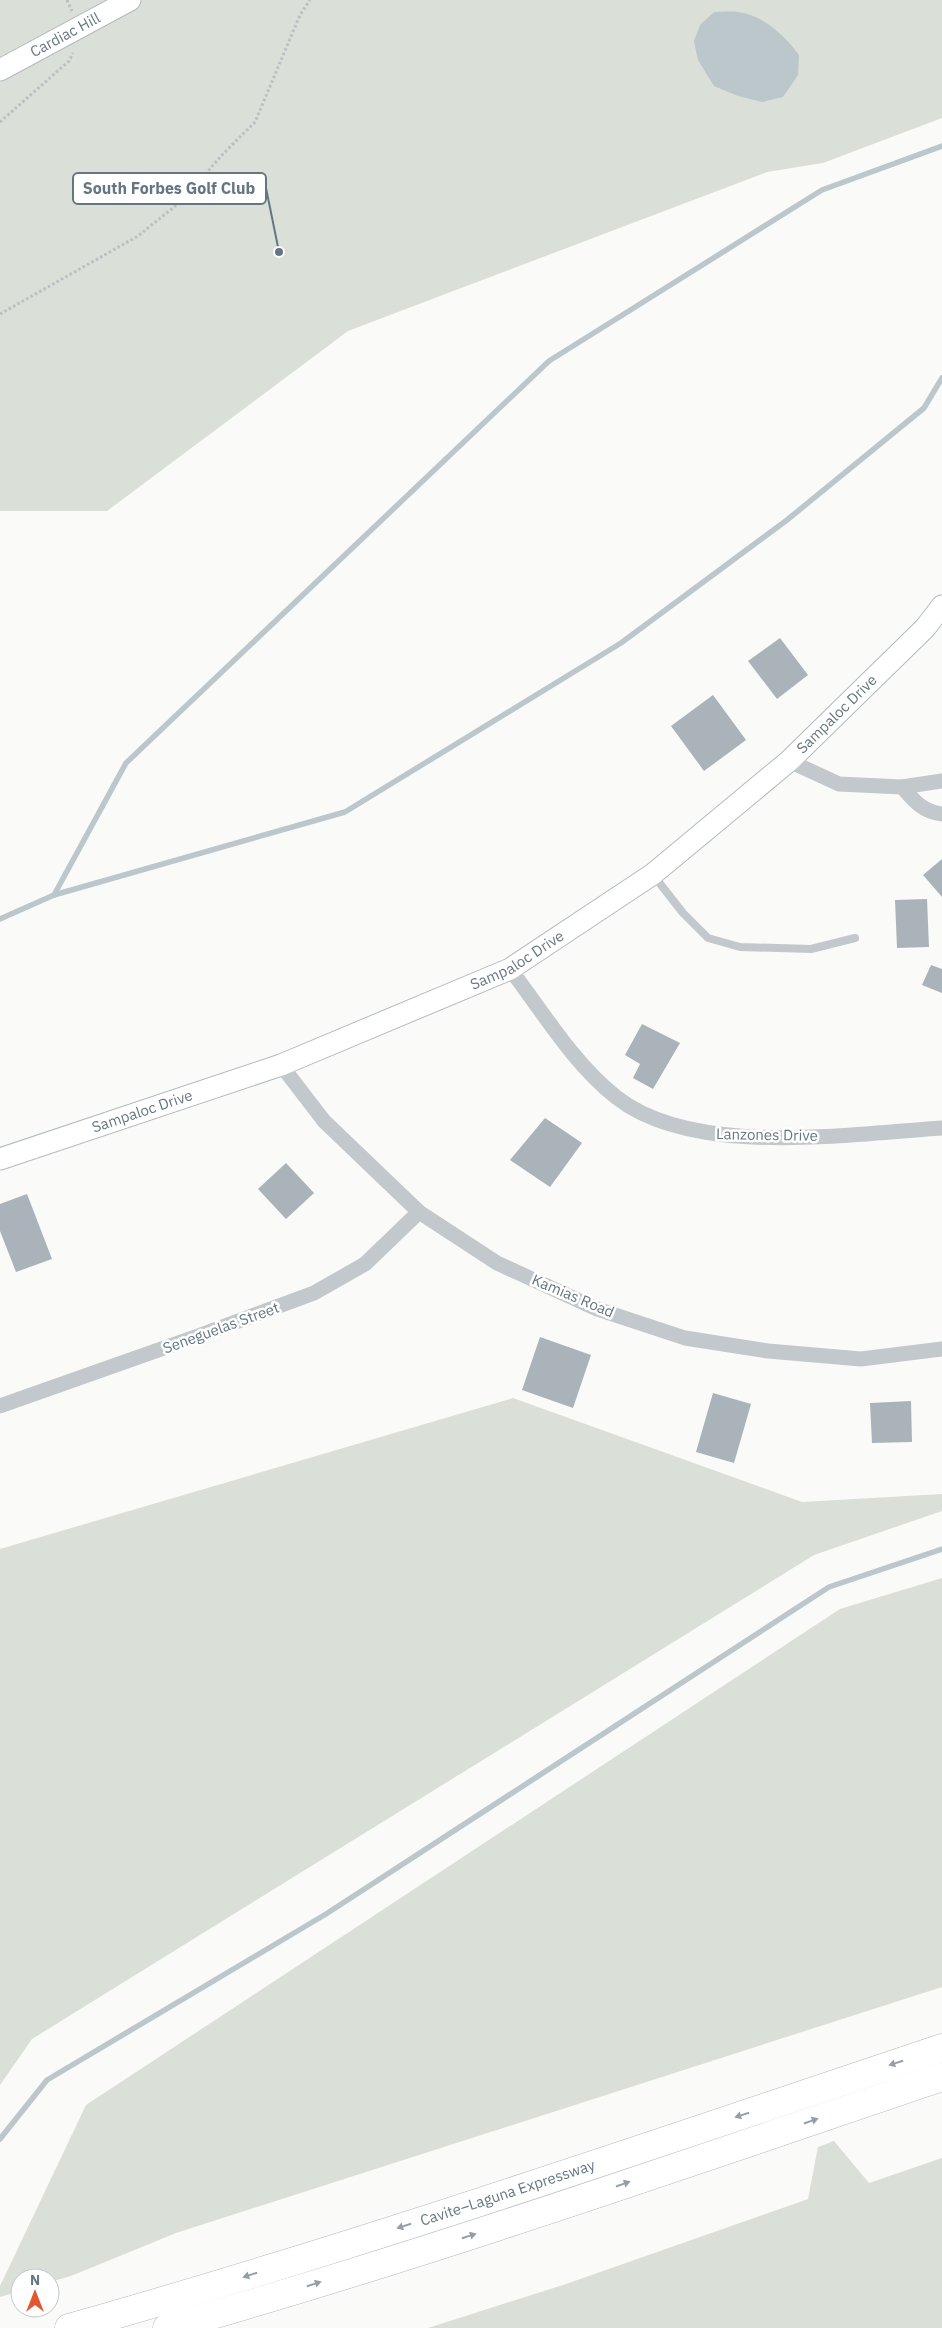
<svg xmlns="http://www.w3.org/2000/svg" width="942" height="2328" font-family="'IBM Plex Sans',sans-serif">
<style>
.green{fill:#dadfd7}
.water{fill:#bbc7cb}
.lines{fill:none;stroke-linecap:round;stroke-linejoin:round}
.stream{stroke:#bbc7cb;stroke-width:5.5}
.building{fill:#aab3b9}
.secondary-casing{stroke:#b3babf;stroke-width:23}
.highway-casing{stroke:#b4b9bd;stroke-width:29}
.path{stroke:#bbbfc2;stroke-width:3;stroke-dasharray:2.5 2.5;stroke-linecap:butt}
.lane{stroke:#c3c8cc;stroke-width:8}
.street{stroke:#c3c8cc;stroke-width:15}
.secondary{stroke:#fff;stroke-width:21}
.highway{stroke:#fff;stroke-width:28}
.oneway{fill:#939fa8}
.labels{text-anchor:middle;stroke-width:5;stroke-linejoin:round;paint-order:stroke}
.street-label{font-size:15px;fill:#657683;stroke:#fff}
.leader{fill:none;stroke:#657683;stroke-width:2}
.callout-dot{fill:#657683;stroke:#fff;stroke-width:2}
.callout{fill:#fff;stroke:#657683;stroke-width:2}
.callout-label{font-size:16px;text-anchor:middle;font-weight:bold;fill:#657683}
</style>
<rect width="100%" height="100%" fill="#fafaf8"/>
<!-- green -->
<g class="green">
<path d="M0 0H942V118L823 163 767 172 348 331 107 511H0Z"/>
<path d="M513 1398 802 1502 942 1494V1511L814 1555 32 2039 0 2085V1549Z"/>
<path d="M942 1578V1987L176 2233 71 2276 50 2282V2278H20V2291L0 2297V2286L86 2105 840 1609Z"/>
<path d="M834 2141 869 2183 942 2158V2328H428L566 2284 808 2199 818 2147Z"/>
</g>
<!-- water -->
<path class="water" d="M714 12C722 12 731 11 738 12 763 15 785 36 799 55L798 75 783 97 762 102 738 96 714 86 698 60 694 41 700 25Z"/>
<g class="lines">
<!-- stream -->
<g class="stream">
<path d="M54 895 126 763 549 361 822 190 942 146"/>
<path d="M0 919 54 895 345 812 621 643 787 520 924 408 942 378"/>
<path d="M0 2139 47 2080 326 1914 829 1587 942 1549"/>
</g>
</g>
<!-- building -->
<g class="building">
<path d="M780 638 808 675 777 699 748 661Z"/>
<path d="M713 695 746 740 704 771 671 726Z"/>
<path d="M942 859V897L923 875Z"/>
<path d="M927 899 929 947 897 948 895 900Z"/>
<path d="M931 965 942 969V993L922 985Z"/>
<path d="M642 1024 680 1043 653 1089 633 1078 640 1064 625 1055Z"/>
<path d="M545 1118 582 1143 550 1187 510 1160Z"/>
<path d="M286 1163 314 1193 286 1219 258 1189Z"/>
<path d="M27 1194 52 1259 16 1272 0 1231V1204Z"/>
<path d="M540 1337 591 1355 573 1408 522 1390Z"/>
<path d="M713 1393 751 1404 734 1463 696 1452Z"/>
<path d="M911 1401 912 1442 872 1443 870 1403Z"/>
</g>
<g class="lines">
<!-- secondary casing -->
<g class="secondary-casing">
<g id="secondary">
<path id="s1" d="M0 70 130 0"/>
<path id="s2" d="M0 1159 281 1065 510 969 653 874 789 761 925 628 942 606"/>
</g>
</g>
<!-- highway casing -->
<g class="highway-casing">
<g id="highway">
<path id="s3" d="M69 2328C363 2245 652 2145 942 2048"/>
<path d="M167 2328C428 2254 685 2164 942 2077"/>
</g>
</g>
<!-- path -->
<g class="path">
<path d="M67 0 72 11"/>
<path d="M0 122 69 61 73 53"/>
<path d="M0 314 138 236 184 199 221 156 255 122 300 15 310 0"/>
</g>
<!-- lane -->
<path class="lane" d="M654 876 683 913 708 938 740 947 811 949 855 938"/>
<!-- street -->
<g class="street">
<path d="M789 761 839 784 902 787 942 781"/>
<path d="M902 787C914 801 923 812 942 814"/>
<path d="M510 969C543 1012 573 1063 616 1097 693 1158 849 1134 942 1128"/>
<path d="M281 1065 324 1121 419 1212 497 1263 597 1309 685 1338 768 1351 861 1359 942 1349"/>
<path d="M0 1406 198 1336 314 1293 365 1264 419 1212"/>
</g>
<!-- secondary -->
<use href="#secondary" class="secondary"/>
<!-- highway -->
<use href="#highway" class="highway"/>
</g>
<!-- one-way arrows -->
<defs><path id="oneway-solid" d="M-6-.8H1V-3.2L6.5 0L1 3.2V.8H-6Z" transform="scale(1.25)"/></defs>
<g class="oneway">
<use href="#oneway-solid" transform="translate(896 2063) rotate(162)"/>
<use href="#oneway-solid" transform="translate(742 2115) rotate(162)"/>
<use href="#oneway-solid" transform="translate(811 2121) rotate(-19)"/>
<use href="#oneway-solid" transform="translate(623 2184) rotate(-19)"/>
<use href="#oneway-solid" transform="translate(404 2226) rotate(162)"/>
<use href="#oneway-solid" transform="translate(469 2236) rotate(-17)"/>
<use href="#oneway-solid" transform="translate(250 2275) rotate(162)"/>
<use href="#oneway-solid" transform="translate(314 2284) rotate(-17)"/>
</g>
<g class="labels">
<!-- street labels -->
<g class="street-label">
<text dy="5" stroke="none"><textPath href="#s1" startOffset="74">Cardiac Hill</textPath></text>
<text dy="5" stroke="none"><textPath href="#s2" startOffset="960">Sampaloc Drive</textPath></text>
<text dy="5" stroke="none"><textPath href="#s2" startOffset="555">Sampaloc Drive</textPath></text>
<text dy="5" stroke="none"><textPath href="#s2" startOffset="150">Sampaloc Drive</textPath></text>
<text transform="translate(767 1135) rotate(1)" y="5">Lanzones Drive</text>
<text transform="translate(573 1296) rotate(23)" y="5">Kamias Road</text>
<text transform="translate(221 1328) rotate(-20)" y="5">Seneguelas Street</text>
<text dy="5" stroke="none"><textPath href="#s3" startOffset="459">Cavite–Laguna Expressway</textPath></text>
</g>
</g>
<!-- callouts -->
<path class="leader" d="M279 252L266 188"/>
<circle class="callout-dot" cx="279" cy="252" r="5"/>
<rect class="callout" x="73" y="173" width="193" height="31" rx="5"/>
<g class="callout-label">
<text x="169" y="194">South Forbes Golf Club</text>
</g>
<!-- north arrow -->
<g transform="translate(35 2293)"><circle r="24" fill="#ffffff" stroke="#c1c8cd"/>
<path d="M0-4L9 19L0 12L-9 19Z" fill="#e4572e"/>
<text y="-8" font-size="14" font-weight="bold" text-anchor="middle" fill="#657683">N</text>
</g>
</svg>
